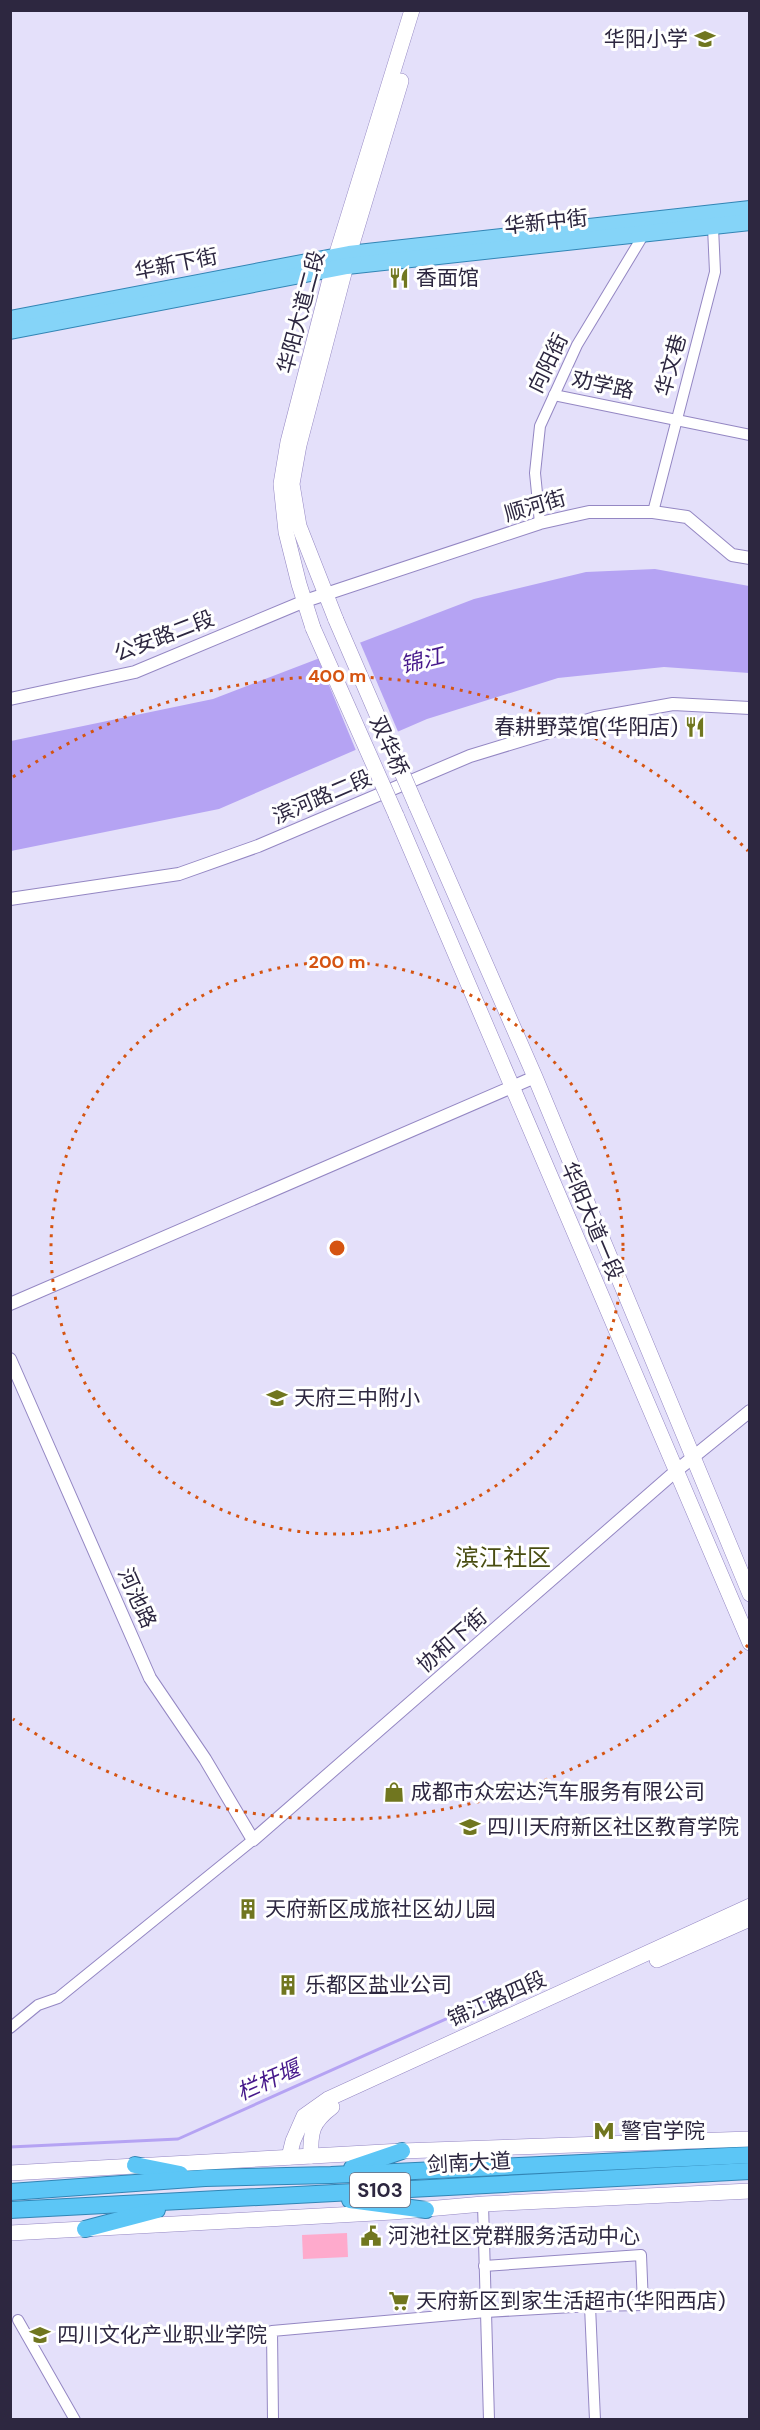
<svg xmlns="http://www.w3.org/2000/svg" width="760" height="2430" font-family="'DM Sans','Noto Sans SC',sans-serif">
<style>
.grass{fill:#feaacc}
.water{fill:#b5a3f3}
.pier{fill:#e4e0fa}
.lines{fill:none;stroke-linecap:round;stroke-linejoin:round}
.stream{stroke:#b5a3f3;stroke-width:3}
.minor-casing{stroke:#9487c3;stroke-width:12}
.tertiary-casing{stroke:#9487c3;stroke-width:14}
.secondary-casing{stroke:#9487c3;stroke-width:16}
.primary-casing{stroke:#3285b5;stroke-width:18}
.trunk-casing{stroke:#3285b5;stroke-width:18}
.minor{stroke:#fff;stroke-width:10}
.tertiary{stroke:#fff;stroke-width:12}
.secondary{stroke:#fff;stroke-width:15}
.primary{stroke:#85d4f8;stroke-width:16}
.trunk{stroke:#5cc6f6;stroke-width:16}
.secondary-bridge-casing{stroke:#9487c3;stroke-width:16;stroke-linecap:butt}
.secondary-bridge{stroke:#fff;stroke-width:15}
.ring{fill:none;stroke:#d55411;stroke-width:3;stroke-dasharray:3 6}
.labels{text-anchor:middle;stroke-width:6;stroke-linejoin:round;paint-order:stroke}
.shield{fill:#fff;stroke:#6c6879;stroke-width:1.5}
.shield-label{font-size:20px;font-weight:bold;fill:#2d2740}
.poi-label{font-size:21px;fill:#2d2740;stroke:#fff;text-anchor:start}
.street-label{font-size:21px;fill:#2d2740;stroke:#fff}
.water-label{font-size:22px;font-style:italic;fill:#46188b;stroke:#fff}
.quarter-label{font-size:24px;fill:#494d12;stroke:#fff}
.centre{fill:#d55411;stroke:#fff;stroke-width:3}
.ring-label{font-size:18px;text-anchor:middle;font-weight:bold;fill:#d55411;stroke:#fff;stroke-width:6;stroke-linejoin:round;paint-order:stroke}
</style>
<rect width="100%" height="100%" fill="#e4e0fa"/>
<!-- grass -->
<path class="grass" d="M347 2233 348 2257 303 2259 302 2235Z"/>
<!-- water -->
<path class="water" d="M655 569 749 586V673L664 667 558 678 427 719 219 809 11 851V741L213 699 474 599 586 572Z"/>
<!-- pier -->
<path class="pier" d="M359 640 399 734 357 753 317 656Z"/>
<g class="lines">
<!-- stream -->
<path class="stream" d="M10 2147 178 2139 524 1984"/>
<!-- minor casing -->
<g class="minor-casing">
<g id="minor">
<path d="M554 395 750 435"/>
<path d="M653 512 715 272 713 227"/>
<path d="M540 523 535 473 540 426 577 345 644 234"/>
<path d="M10 2028 38 2005 58 1998 253 1840"/>
<path d="M483 2204 489 2420"/>
<path d="M484 2266 641 2255 643 2305 590 2306"/>
<path d="M18 2320 75 2420"/>
<path d="M273 2420 272 2331 486 2312 590 2306 595 2420"/>
</g>
</g>
<!-- tertiary casing -->
<g class="tertiary-casing">
<g id="tertiary">
<path d="M10 699 135 672 305 601 540 523 589 512H653L687 517 732 555 750 558"/>
<path d="M10 899 179 874 258 846 470 756 595 718 673 704 750 708"/>
<path d="M10 1304 535 1077"/>
<path d="M10 1359 150 1678 205 1759 253 1840 676 1471 750 1411"/>
</g>
</g>
<!-- secondary casing -->
<g class="secondary-casing">
<g id="secondary">
<path d="M336 620 299 526 292 484 299 445 349 254 401 81"/>
<path d="M313 628 299 584 286 532 281 484 288 442 336 256 412 10"/>
<path d="M416 805 535 1077 750 1594"/>
<path d="M396 815 750 1643"/>
<path d="M657 1960 750 1919"/>
<path d="M311 2156C310 2132 312 2122 332 2107"/>
<path d="M289 2157 293 2141 304 2116 328 2099 750 1906"/>
<path d="M10 2173 402 2151 750 2139"/>
<path d="M10 2233 393 2212 483 2204 750 2191"/>
</g>
</g>
<!-- primary casing -->
<g class="primary-casing">
<g id="primary">
<path d="M10 319 349 254 750 209"/>
<path d="M10 331 347 266 750 222"/>
</g>
</g>
<!-- trunk casing -->
<g class="trunk-casing">
<g id="trunk">
<path d="M135 2165 180 2174"/>
<path d="M352 2168 402 2151"/>
<path d="M10 2192 205 2178 331 2175 750 2155"/>
<path d="M350 2200 426 2210"/>
<path d="M10 2210 750 2171"/>
<path d="M85 2229 157 2210"/>
</g>
</g>
<!-- minor -->
<use href="#minor" class="minor"/>
<!-- tertiary -->
<use href="#tertiary" class="tertiary"/>
<!-- secondary -->
<use href="#secondary" class="secondary"/>
<!-- primary -->
<use href="#primary" class="primary"/>
<!-- trunk -->
<use href="#trunk" class="trunk"/>
<!-- secondary-bridge casing -->
<g class="secondary-bridge-casing">
<g id="secondary-bridge">
<path d="M336 620 416 805"/>
<path d="M313 628 396 815"/>
</g>
</g>
<!-- secondary-bridge -->
<use href="#secondary-bridge" class="secondary-bridge"/>
</g>
<!-- distance rings -->
<g class="ring">
<circle cx="337" cy="1248" r="286"/>
<path d="M748 1645A572 572 0 0 1 13 1719M13 777A572 572 0 0 1 748 851"/>
</g>
<!-- icons -->
<defs>
<g id="school-bare" transform="scale(1.62)"><path d="M0-5L7-2L0 1L-7-2ZM-4 1L0 2.5L4 1V4Q0 6-4 4Z" fill="#70761f" stroke="#fff" stroke-width="2.5" paint-order="stroke"/></g>
<g id="restaurant-bare" transform="scale(1.62)"><path d="M-5-6h1v4h1v-4h1v4h1v-4h1v5L-1.5 .5V6h-2V.5L-5-1ZM5-6V6H3V1.5H1.5Q1.5-4 5-6Z" fill="#70761f" stroke="#fff" stroke-width="2.5" paint-order="stroke"/></g>
<g id="shop-bare" transform="scale(1.62)"><path d="M-5-2.5h2.3a2.7 3.5 0 0 1 5.4 0H5L5.5 6h-11ZM-1.5-2.5h3a1.5 2.3 0 0 0-3 0Z" fill="#70761f" stroke="#fff" stroke-width="2.5" paint-order="stroke"/></g>
<g id="building-bare" transform="scale(1.62)"><path d="M-4-6H4V6H1V3H-1V6H-4ZM-2.5-4.3h1.7v1.8h-1.7ZM.8-4.3h1.7v1.8H.8ZM-2.5-1h1.7V.8h-1.7ZM.8-1h1.7V.8H.8Z" fill="#70761f" stroke="#fff" stroke-width="2.5" paint-order="stroke"/></g>
<g id="metro-bare" transform="scale(1.62)"><path d="M-5.5 5V-5H-3L0 0L3-5H5.5V5H3V-.5L0 4L-3-.5V5Z" fill="#70761f" stroke="#fff" stroke-width="2.5" paint-order="stroke"/></g>
<g id="civic-bare" transform="scale(1.62)"><path d="M-.6-6.5H3V-4.5H.6V-3L4-1V1h2V6H-6V1h2V-1L-.6-3ZM-1.2 2.5V6h2.4V2.5Z" fill="#70761f" stroke="#fff" stroke-width="2.5" paint-order="stroke"/></g>
<g id="supermarket-bare" transform="scale(1.62)"><path d="M-6-5.5h2.5l.6 2H6L4.5 2H-2.5L-4.4-4H-6ZM-1.5 3.2a1.3 1.3 0 1 0 .1 0ZM3 3.2a1.3 1.3 0 1 0 .1 0Z" fill="#70761f" stroke="#fff" stroke-width="2.5" paint-order="stroke"/></g>
</defs>
<g fill-rule="evenodd">
<use href="#school-bare" x="705" y="39"/>
<use href="#restaurant-bare" x="399" y="278"/>
<use href="#restaurant-bare" x="695" y="727"/>
<use href="#school-bare" x="277" y="1398"/>
<use href="#shop-bare" x="394" y="1792"/>
<use href="#school-bare" x="470" y="1827"/>
<use href="#building-bare" x="248" y="1909"/>
<use href="#building-bare" x="288" y="1985"/>
<use href="#metro-bare" x="604" y="2131"/>
<use href="#civic-bare" x="371" y="2236"/>
<use href="#supermarket-bare" x="399" y="2301"/>
<use href="#school-bare" x="40" y="2335"/>
</g>
<g class="labels">
<!-- shield labels -->
<rect class="shield" x="350" y="2173" width="60" height="34" rx="4.5"/>
<g class="shield-label">
<text x="380" y="2197">S103</text>
</g>
<!-- poi labels -->
<g class="poi-label">
<text x="688" y="46" text-anchor="end">华阳小学</text>
<text x="416" y="285">香面馆</text>
<text x="678" y="734" text-anchor="end">春耕野菜馆(华阳店)</text>
<text x="294" y="1405">天府三中附小</text>
<text x="411" y="1799">成都市众宏达汽车服务有限公司</text>
<text x="487" y="1834">四川天府新区社区教育学院</text>
<text x="265" y="1916">天府新区成旅社区幼儿园</text>
<text x="305" y="1992">乐都区盐业公司</text>
<text x="621" y="2138">警官学院</text>
<text x="388" y="2243">河池社区党群服务活动中心</text>
<text x="416" y="2308">天府新区到家生活超市(华阳西店)</text>
<text x="57" y="2342">四川文化产业职业学院</text>
</g>
<!-- street labels -->
<g class="street-label">
<text transform="translate(546 222) rotate(-6)" y="7">华新中街</text>
<text transform="translate(176 264) rotate(-11)" y="7">华新下街</text>
<text transform="translate(301 312) rotate(-75)" y="7">华阳大道二段</text>
<text transform="translate(548 363) rotate(-64)" y="7">向阳街</text>
<text transform="translate(671 365) rotate(-75)" y="7">华文巷</text>
<text transform="translate(603 385) rotate(12)" y="7">劝学路</text>
<text transform="translate(535 506) rotate(-16)" y="7">顺河街</text>
<text transform="translate(164 636) rotate(-21)" y="7">公安路二段</text>
<text transform="translate(389 746) rotate(66)" y="7">双华桥</text>
<text transform="translate(322 797) rotate(-23)" y="7">滨河路二段</text>
<text transform="translate(592 1221) rotate(67)" y="7">华阳大道一段</text>
<text transform="translate(137 1598) rotate(66)" y="7">河池路</text>
<text transform="translate(452 1641) rotate(-41)" y="7">协和下街</text>
<text transform="translate(497 1999) rotate(-24)" y="7">锦江路四段</text>
<text transform="translate(469 2163) rotate(-3)" y="7">剑南大道</text>
</g>
<!-- water labels -->
<g class="water-label">
<text transform="translate(422 660) rotate(-14)" y="8">锦江</text>
<text transform="translate(268 2080) rotate(-24)" y="8">栏杆堰</text>
</g>
<!-- quarter labels -->
<g class="quarter-label">
<text x="503" y="1566">滨江社区</text>
</g>
</g>
<circle cx="337" cy="1248" r="9" class="centre"/>
<g class="ring-label">
<text x="337" y="682">400 m</text>
<text x="337" y="968">200 m</text>
</g>
<!-- border -->
<rect width="760" height="2430" fill="none" stroke="#2d2740" stroke-width="24"/>
</svg>
